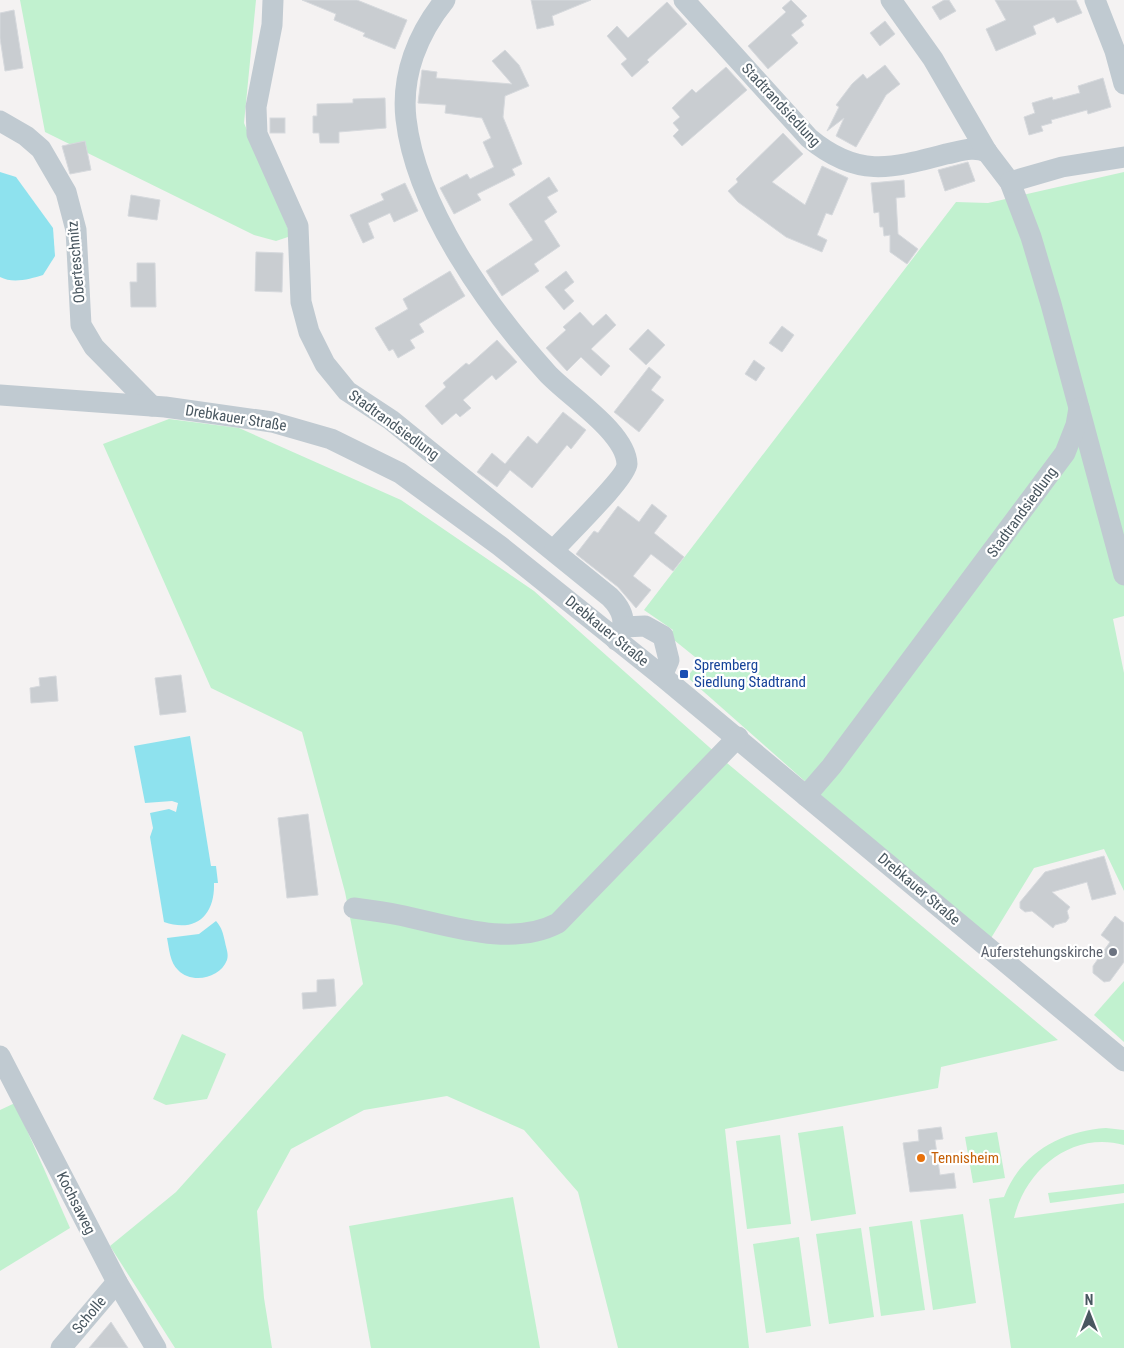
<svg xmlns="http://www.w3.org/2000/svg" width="1124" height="1348" font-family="'Roboto Condensed',sans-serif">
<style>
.green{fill:#c1f1cf}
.water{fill:#8ee2ee}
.building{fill:#c9cdd1;stroke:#d6d9dd}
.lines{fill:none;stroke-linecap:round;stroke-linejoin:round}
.minor{stroke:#c0cad1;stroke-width:21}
.transit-dot{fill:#1a4fb4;stroke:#fff;stroke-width:2}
.worship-dot{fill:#6b7280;stroke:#fff;stroke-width:2}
.food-dot{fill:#e8710a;stroke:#fff;stroke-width:2}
.labels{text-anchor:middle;stroke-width:4.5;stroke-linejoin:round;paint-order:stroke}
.street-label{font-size:15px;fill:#495760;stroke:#fff}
.transit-label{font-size:15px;fill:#164399;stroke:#fff;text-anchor:start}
.worship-label{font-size:15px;fill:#5b616d;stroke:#fff;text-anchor:end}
.food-label{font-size:15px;fill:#c56008;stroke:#fff;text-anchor:start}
</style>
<rect width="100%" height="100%" fill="#f4f2f2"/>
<!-- green -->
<g class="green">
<path d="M20 0H256L244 123 291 236 276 241 254 235 45 132Z"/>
<path d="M1124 172V616L1113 619 1124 673V891L1104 849 1034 868 988 943 687 677 700 661 669 636 673 630 644 610 956 202 988 203Z"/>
<path d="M169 419 239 428 401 500 534 591 727 763 1058 1040 941 1067 938 1088 725 1129 749 1348H618L578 1192 524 1130 447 1096 364 1110 291 1149 257 1211 264 1298 272 1348H175L110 1246 176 1192 363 984 345 892 302 732 211 688 103 444Z"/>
<path d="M1124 981V1042L1094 1015Z"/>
<path d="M182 1034 226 1054 207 1099 166 1105 153 1099Z"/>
<path d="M15 1103 70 1228 0 1271V1110Z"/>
<path d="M843 1126 856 1214 811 1221 798 1133Z"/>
<path d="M1106 1128 1124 1130V1145C1072 1131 1026 1169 1014 1218L1124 1203V1348H1011L989 1199 1004 1197C1021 1153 1061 1131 1106 1128Z"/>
<path d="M997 1132 1005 1178 973 1183 965 1137Z"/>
<path d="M780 1135 791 1224 747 1229 736 1141Z"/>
<path d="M1124 1184V1193L1050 1203 1048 1193Z"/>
<path d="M513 1197 540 1348H371L349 1226Z"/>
<path d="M963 1214 976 1303 933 1310 920 1220Z"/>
<path d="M912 1221 925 1310 881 1316 869 1227Z"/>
<path d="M861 1228 874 1317 829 1324 816 1234Z"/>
<path d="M799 1237 811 1326 766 1333 753 1244Z"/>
</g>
<!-- water -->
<g class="water">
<path d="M0 172 16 177 53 228 55 256 43 275C30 279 13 284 0 277Z"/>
<path d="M190 736 211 866H216L218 883H214C215 915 196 933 164 922L150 837 153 828 150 813 169 809 176 812 178 803 172 801 145 803 134 746Z"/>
<path d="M216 921C222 928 223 933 225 942 226 948 229 954 227 960 220 979 191 984 178 970 170 963 169 948 167 938L199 934Z"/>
</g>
<!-- building -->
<g class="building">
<path d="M302 0H357L407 20 395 49 363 36 365 33 334 20 336 14Z"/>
<path d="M531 0H591L552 16 554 25 537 29Z"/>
<path d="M791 0 807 16 801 21 804 25 791 35 798 43 768 69 748 46 786 12 782 8Z"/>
<path d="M944 0H949L956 11 940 20 932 7Z"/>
<path d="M995 0H1076L1082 13 1057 23 1054 17 1033 26 1036 34 996 51 986 29 1006 20Z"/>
<path d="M667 2 687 24 647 60 649 62 632 77 621 64 627 59 607 36 617 26 628 38Z"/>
<path d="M14 10 23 68 5 71 0 38V13Z"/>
<path d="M885 21 895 34 880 46 870 33Z"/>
<path d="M505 50 519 65 529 86 505 96 503 117 522 164 512 169 515 175 477 194 481 200 454 214 440 188 467 174 470 179 494 167 483 142 491 138 482 118 445 113 446 105 418 103 422 70 437 72 436 78 512 84 492 61Z"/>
<path d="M885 65 900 84 886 95 856 147 836 136 844 118 827 131 839 107 836 105 852 84 863 74 867 79Z"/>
<path d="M726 67 747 90 682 146 673 136 679 130 673 123 680 117 672 108 692 89 696 93Z"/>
<path d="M1103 78 1111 107 1088 114 1087 110 1051 120 1052 123 1041 126 1043 131 1029 135 1024 117 1035 113 1032 103 1052 97 1053 100 1080 93 1078 86Z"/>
<path d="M385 98 386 128 339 132V143H320L319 133H313V116H317V104L353 103V99Z"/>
<rect x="270" y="118" width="15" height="15"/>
<path d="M783 133 803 154 772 182 805 205 822 166 848 178 832 215 826 213 817 235 827 240 822 252 786 237 738 202 728 191 738 182 736 179Z"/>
<path d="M85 141 91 170 70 174 62 146Z"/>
<path d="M968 162 975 181 945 191 938 170Z"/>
<path d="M549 177 558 191 547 197 557 212 544 221 560 246 534 264 539 271 502 296 486 271 533 240 509 204Z"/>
<path d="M904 180 905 197 896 198 898 234 918 249 907 264 890 252V235L884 236 883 227H880L879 212 874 213 871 183Z"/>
<path d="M405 183 418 211 394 222 390 213 368 223 374 238 363 243 350 215 384 200 381 194Z"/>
<path d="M131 195 160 200 157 220 128 216Z"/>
<path d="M256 252 283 253 282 292 255 291Z"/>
<path d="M137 263H155L156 307H131L130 282H137Z"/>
<path d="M450 271 465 296 419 324 424 332 410 340 415 348 398 358 393 349 389 351 375 328 408 309 403 299Z"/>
<path d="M566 271 574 282 564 290 574 301 564 310 545 287Z"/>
<path d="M580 312 593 326 606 314 616 325 591 349 610 366 601 376 581 357 567 371 546 348 566 330 563 327Z"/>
<path d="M782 326 794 335 782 352 769 343Z"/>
<path d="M648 329 665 345 646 365 629 349Z"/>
<path d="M497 340 517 362 496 380 492 375 463 400 471 408 460 417 456 413 442 425 425 406 446 387 443 383 466 363 469 365Z"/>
<path d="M754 360 765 368 756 381 745 374Z"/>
<path d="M649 367 661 377 651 390 664 400 639 432 614 412Z"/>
<path d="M563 412 586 430 571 449 567 445 532 488 510 470 497 487 477 472 492 453 505 464 528 436 537 444Z"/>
<path d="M652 504 667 516 654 533 684 557 673 571 651 554 633 576 651 590 636 608 618 587 576 554 594 531 598 533 618 506 639 522Z"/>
<path d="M181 675 186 712 160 715 155 678Z"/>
<path d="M56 676 58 701 31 703 30 688 40 686 39 678Z"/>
<path d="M308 814 318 895 287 898 278 818Z"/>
<path d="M1104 856 1116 894 1092 900 1087 882 1052 892 1070 907 1067 911 1069 918 1066 922 1055 925 1053 928 1032 911 1025 912 1020 908V902L1045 872Z"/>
<path d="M1115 916 1124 923V962L1110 981 1104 982 1093 973V966L1110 942 1101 935Z"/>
<path d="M334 979 336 1006 303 1009 302 993 317 992V980Z"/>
<path d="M941 1127 943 1139 935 1140 940 1175 954 1173 956 1188 910 1192 903 1143 919 1141 918 1130Z"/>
<path d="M111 1322 128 1348H89Z"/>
</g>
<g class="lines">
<!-- minor -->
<g class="minor">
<path d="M273 0 272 25 256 107 257 134 298 226 301 302 309 332 325 364 347 391 391 420 610 597C623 610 628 624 616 640"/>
<path d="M445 0C418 33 401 75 406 119 416 207 488 308 547 373 568 396 626 432 627 464 627 477 566 536 554 550"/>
<path d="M684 0 809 138C857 178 890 169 946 154 961 151 973 146 987 152"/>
<path d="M891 0 933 59 987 152 1010 182 1031 237 1051 304 1124 575"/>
<path d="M1095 0 1115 51 1124 84"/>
<path d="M0 121 26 136 41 149 66 192 76 230 81 325 94 347 152 406"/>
<path d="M1010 182 1062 167 1124 157"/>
<path d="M0 395 165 407 272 422 331 439 400 473 500 546 662 676 1124 1061"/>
<path d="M624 627 645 626 663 636 669 660 662 676"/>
<path d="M806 796 831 767 1065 453 1076 425 1079 408"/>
<path d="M354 908C369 910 384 912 399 915 448 925 511 948 558 923L738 737"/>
<path d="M0 1056 117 1282 156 1348"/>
<path d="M61 1348 117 1282"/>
</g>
</g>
<!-- markers -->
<rect class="transit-dot" x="679" y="669" width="10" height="10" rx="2.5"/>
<circle class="worship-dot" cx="1113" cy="952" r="5"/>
<circle class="food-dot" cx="921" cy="1158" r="5"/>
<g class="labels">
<!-- street labels -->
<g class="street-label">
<text transform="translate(781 105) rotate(47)" y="5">Stadtrandsiedlung</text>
<text transform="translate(76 262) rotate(-95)" y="5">Oberteschnitz</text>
<text transform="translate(236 418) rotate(9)" y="5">Drebkauer Straße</text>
<text transform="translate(394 425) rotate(36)" y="5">Stadtrandsiedlung</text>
<text transform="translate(1022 512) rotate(-54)" y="5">Stadtrandsiedlung</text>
<text transform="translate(607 631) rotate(39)" y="5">Drebkauer Straße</text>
<text transform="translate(919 889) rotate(40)" y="5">Drebkauer Straße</text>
<text transform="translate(76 1203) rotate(63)" y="5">Kochsaweg</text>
<text transform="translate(89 1315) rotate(-50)" y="5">Scholle</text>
</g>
<!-- transit labels -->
<g class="transit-label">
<text x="694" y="670">Spremberg<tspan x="694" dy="17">Siedlung Stadtrand</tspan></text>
</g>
<!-- worship labels -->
<g class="worship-label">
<text x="1103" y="957">Auferstehungskirche</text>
</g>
<!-- food labels -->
<g class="food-label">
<text x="931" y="1163">Tennisheim</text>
</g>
</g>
<!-- north arrow -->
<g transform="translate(1089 1313)" stroke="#ffffff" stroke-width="4" paint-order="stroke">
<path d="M0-4L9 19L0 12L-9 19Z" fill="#495760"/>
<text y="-8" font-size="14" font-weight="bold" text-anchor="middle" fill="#495760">N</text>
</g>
</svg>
